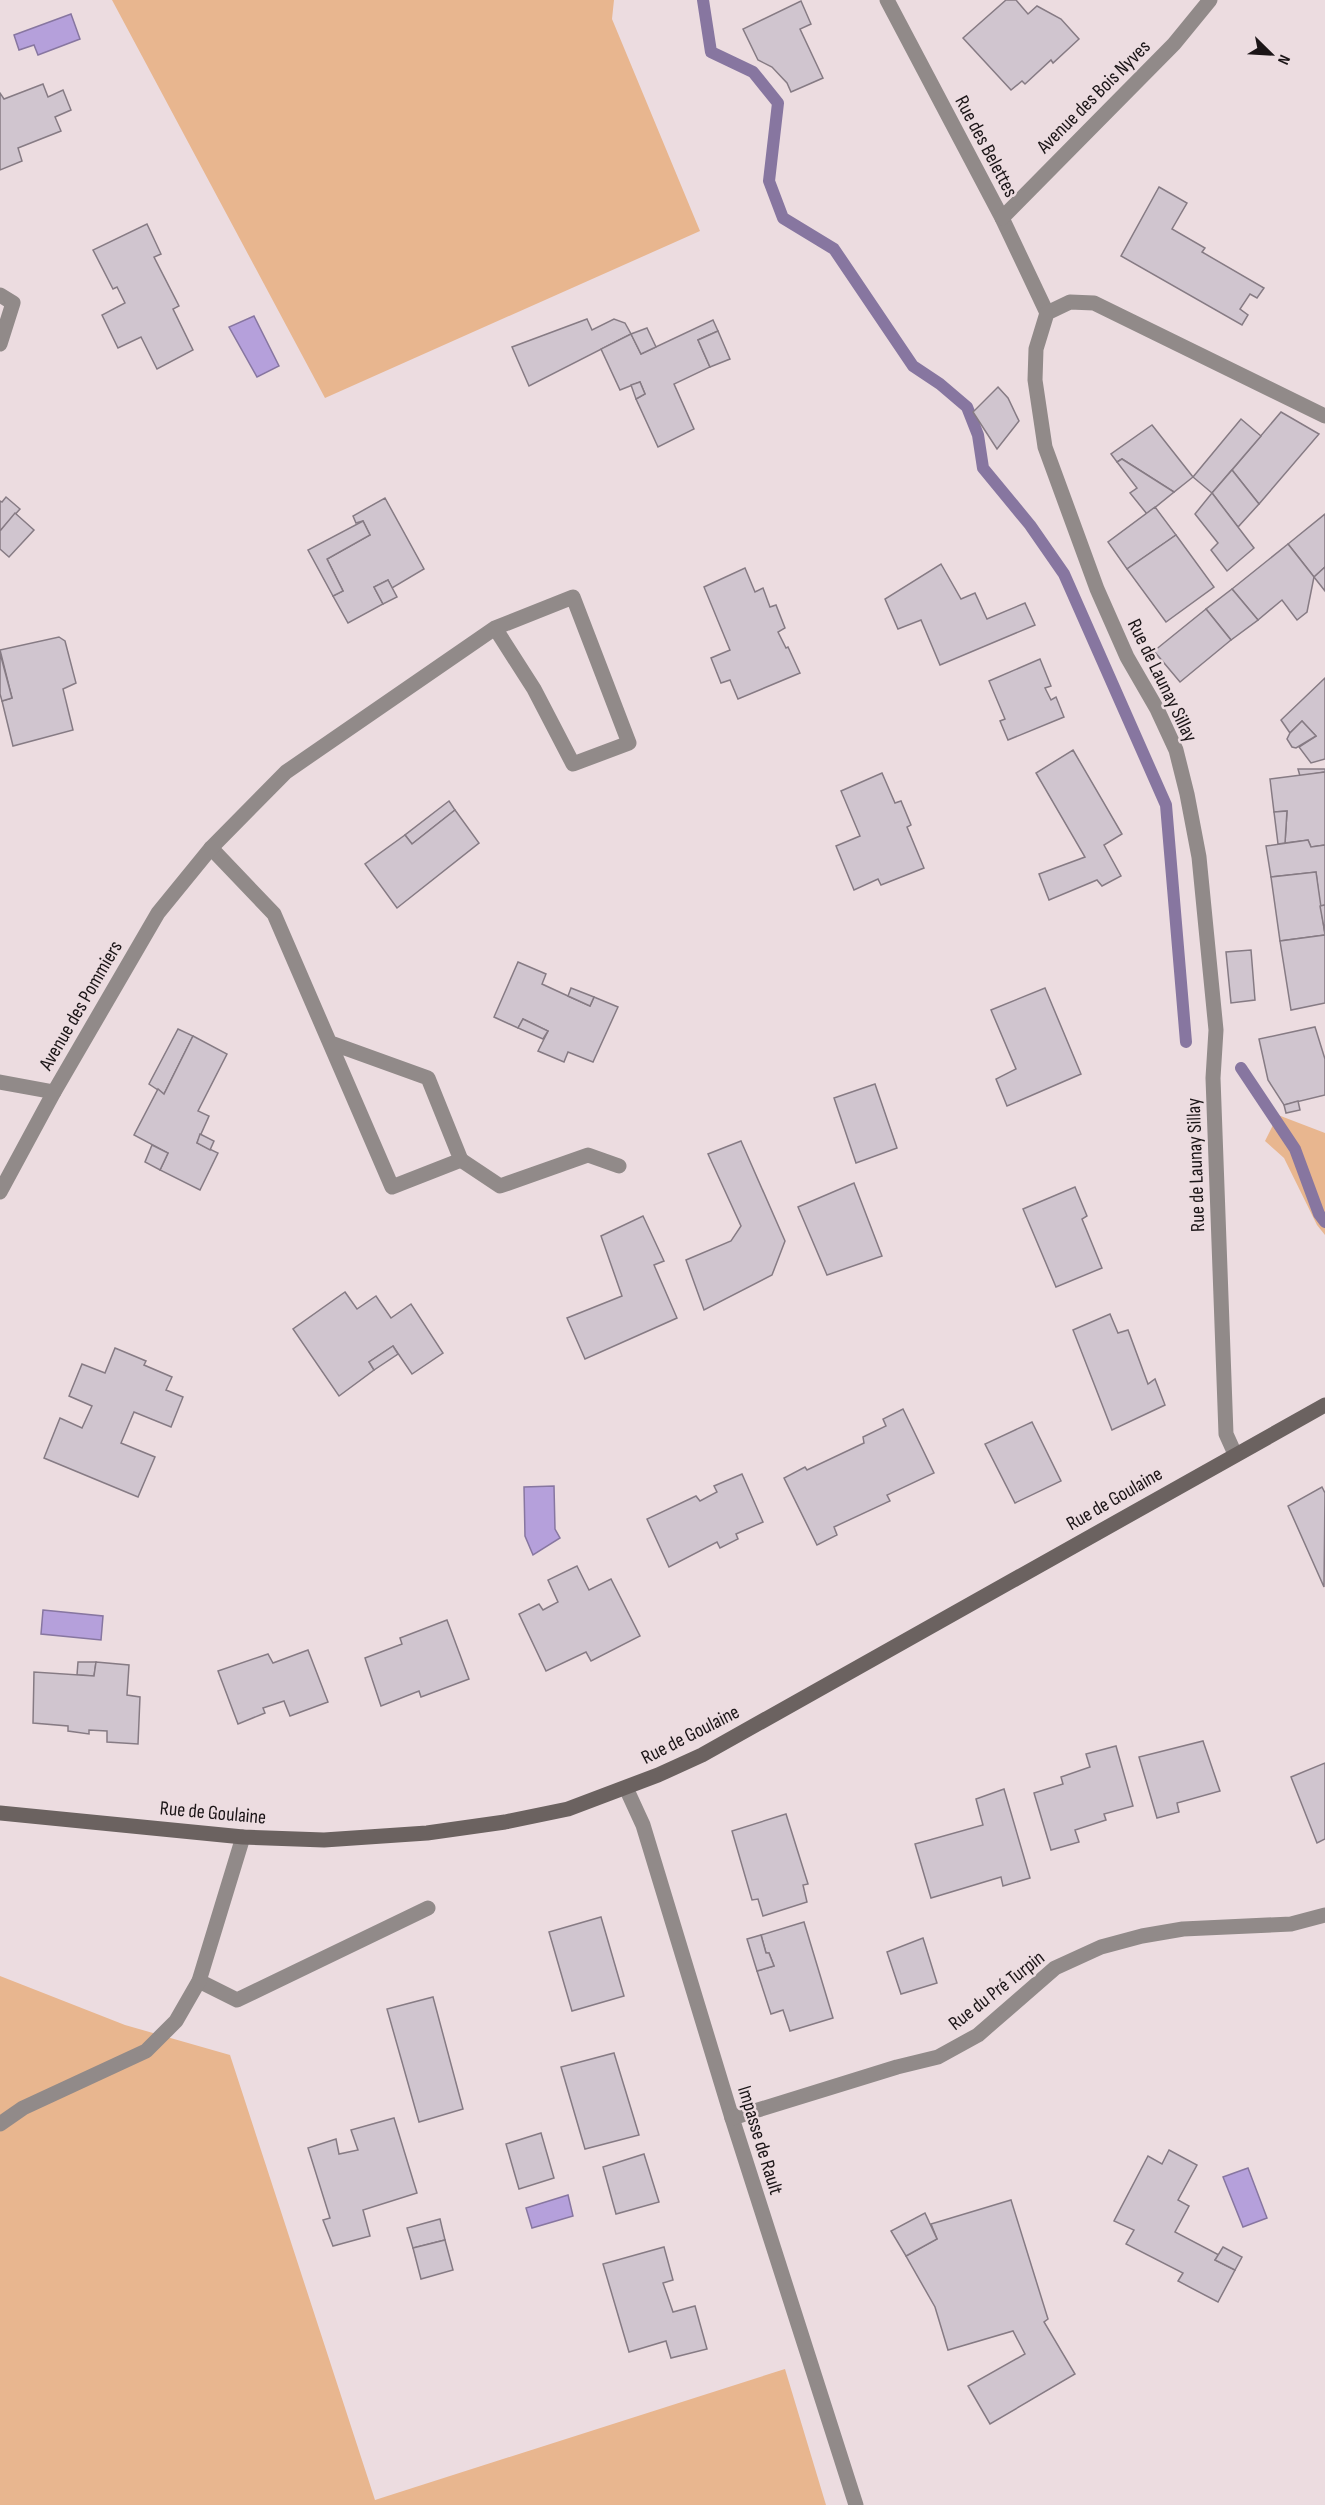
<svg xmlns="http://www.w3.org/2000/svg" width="1325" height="2505" font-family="'Sofia Sans Condensed',sans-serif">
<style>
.green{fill:#e8b68f}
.water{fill:#b5a0db;stroke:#8776a0;stroke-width:1.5}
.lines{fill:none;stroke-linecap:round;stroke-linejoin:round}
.stream{stroke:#8776a0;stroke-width:12}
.building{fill:#d0c5cf;stroke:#867b84;stroke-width:1.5}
.lane{stroke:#918a89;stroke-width:15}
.street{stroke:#918a89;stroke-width:15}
.secondary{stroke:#6b6260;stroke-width:15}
.labels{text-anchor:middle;stroke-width:5;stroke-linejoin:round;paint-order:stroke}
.street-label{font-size:20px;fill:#1b1517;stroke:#ecdce0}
</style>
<rect width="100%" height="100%" fill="#ecdce0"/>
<!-- green -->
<g class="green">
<path d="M112 0H614L612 19 700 231 325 398Z"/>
<path d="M1278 1115 1325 1133V1235L1317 1225 1284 1158 1265 1141Z"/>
<path d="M0 1976 125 2025 230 2055 375 2500 785 2369 826 2505H0Z"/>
</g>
<!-- water -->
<g class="water">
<path d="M71 14 80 39 38 55 34 45 19 50 14 35Z"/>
<path d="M254 316 279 366 257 377 229 327Z"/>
<path d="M554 1486 555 1529 560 1538 533 1555 525 1536 524 1487Z"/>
<path d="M43 1610 103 1616 101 1640 41 1634Z"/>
<path d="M1248 2168 1267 2218 1243 2227 1223 2177Z"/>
<path d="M568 2195 573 2216 532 2228 526 2208Z"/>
</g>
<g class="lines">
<!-- stream -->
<g class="stream">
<path d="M703 0 711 52 753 72 778 103 769 181 783 218 834 249 913 366 940 384 967 407 978 435 983 468 1030 525 1064 574 1166 805 1186 1042"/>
<path d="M1241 1068 1295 1149 1319 1214 1325 1222"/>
</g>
</g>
<!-- building -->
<g class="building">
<path d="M1006 0H1016L1028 14 1037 6 1061 19 1079 39 1053 63 1051 60 1025 84 1022 81 1011 90 963 38Z"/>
<path d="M801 1 811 24 800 29 823 78 791 92 787 83 772 67 758 60 743 29Z"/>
<path d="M43 84 48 97 63 90 71 110 55 117 61 131 18 148 22 161 0 170V93L4 99Z"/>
<path d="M1159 187 1187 203 1172 229 1205 248 1202 252 1264 288 1257 298 1250 294 1240 309 1248 315 1242 325 1121 256Z"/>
<path d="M147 224 161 254 154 257 179 306 173 309 193 350 157 369 141 337 118 348 102 315 125 303 117 287 113 289 93 250Z"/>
<path d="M587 319 592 330 614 319 625 323 631 334 529 386 512 347Z"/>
<path d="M713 320 718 331 698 340 710 367 674 384 694 429 658 447 636 399 645 394 640 382 620 390 601 349 631 334 641 354Z"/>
<path d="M647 328 656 347 641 354 631 334Z"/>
<path d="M718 331 730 359 710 367 698 340Z"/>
<path d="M640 382 645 394 636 399 631 385Z"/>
<path d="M998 387 1008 398 1019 421 997 449 973 412Z"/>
<path d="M1281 412 1319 434 1259 504 1232 470Z"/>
<path d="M1241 419 1261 436 1212 493 1193 477Z"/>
<path d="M1152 425 1193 477 1174 492 1122 459 1117 462 1111 454Z"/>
<path d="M1122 459 1174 492 1147 514 1130 493 1137 488 1117 462Z"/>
<path d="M1232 470 1259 504 1238 527 1212 493Z"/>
<path d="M1212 493 1254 548 1227 571 1211 550 1218 543 1195 514Z"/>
<path d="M6 497 20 509 0 531V501L2 502Z"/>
<path d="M385 498 424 569 392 588 388 580 374 587 383 604 348 623 333 596 343 591 327 559 370 535 363 521 356 523 353 516Z"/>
<path d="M1155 507 1176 535 1127 569 1108 542Z"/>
<path d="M15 513 34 530 9 557 0 549V531Z"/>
<path d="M1325 514V567L1314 577 1288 544Z"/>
<path d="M363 521 370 535 327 559 343 591 333 596 308 550Z"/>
<path d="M1176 535 1214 587 1166 622 1127 569Z"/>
<path d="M1288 544 1314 577 1307 612 1297 620 1282 600 1258 620 1232 589Z"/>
<path d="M941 564 961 599 975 593 987 619 1025 603 1035 625 940 665 921 620 898 629 885 599Z"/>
<path d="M1325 567V591L1314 577Z"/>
<path d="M745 568 755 592 763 588 770 607 776 605 785 628 778 632 786 648 788 647 800 673 738 699 730 680 721 683 711 658 730 650 704 587Z"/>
<path d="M388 580 397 597 383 604 374 587Z"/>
<path d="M1232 589 1258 620 1231 640 1206 609Z"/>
<path d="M1206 609 1231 640 1180 682 1154 651Z"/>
<path d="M59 637 65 641 76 683 63 689 73 730 13 746 2 701 12 698 0 650Z"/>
<path d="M0 653 12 698 2 701 0 694Z"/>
<path d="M1040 659 1051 686 1045 688 1051 700 1056 697 1064 717 1008 740 1000 721 1005 719 989 681Z"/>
<path d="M1325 678V759L1311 763 1299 747 1316 736 1302 721 1290 733 1281 720Z"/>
<path d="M1302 721 1316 736 1296 748 1292 747 1287 739 1290 733Z"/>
<path d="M1073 750 1122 834 1104 845 1121 876 1102 886 1097 880 1049 900 1039 874 1085 857 1036 773Z"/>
<path d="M1298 769H1325V772L1300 776Z"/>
<path d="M1325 772V845L1311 847 1308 840 1285 843 1287 811 1274 812 1270 779Z"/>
<path d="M882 773 895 803 901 801 911 825 907 827 924 868 881 885 878 879 854 890 836 846 860 836 841 791Z"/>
<path d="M449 801 455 810 412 844 405 835Z"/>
<path d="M455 810 479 843 397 908 365 864 405 835 412 844Z"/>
<path d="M1287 811 1285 843 1278 844 1274 812Z"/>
<path d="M1308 840 1311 847 1325 845V905L1320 906 1316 872 1271 877 1266 846Z"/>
<path d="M1316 872 1325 935 1280 941 1271 877Z"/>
<path d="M1325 905V933L1320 906Z"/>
<path d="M1325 935V1003L1291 1010 1280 941Z"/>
<path d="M1251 950 1255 1000 1231 1003 1226 952Z"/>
<path d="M518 962 546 974 542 984 568 996 590 1006 594 997 618 1007 593 1062 568 1052 564 1062 538 1051 548 1031 523 1019 518 1028 494 1017Z"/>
<path d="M571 988 594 997 590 1006 568 996Z"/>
<path d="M1045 988 1081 1074 1007 1106 996 1079 1016 1069 991 1010Z"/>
<path d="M523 1019 548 1031 543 1039 518 1028Z"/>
<path d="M1315 1027 1325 1059V1095L1284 1105 1268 1080 1259 1039Z"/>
<path d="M178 1029 193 1036 164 1094 149 1084Z"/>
<path d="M193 1036 227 1054 198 1111 209 1116 197 1143 218 1153 200 1190 160 1170 168 1153 134 1135 158 1089 164 1094Z"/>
<path d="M875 1084 897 1148 856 1163 834 1098Z"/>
<path d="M1298 1101 1300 1110 1286 1113 1284 1105Z"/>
<path d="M200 1134 214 1141 210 1150 197 1143Z"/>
<path d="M741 1141 785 1241 772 1275 704 1310 686 1260 731 1241 741 1226 708 1154Z"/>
<path d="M152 1145 168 1153 160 1170 145 1162Z"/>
<path d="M854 1183 882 1256 827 1275 798 1207Z"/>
<path d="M1075 1187 1087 1216 1082 1219 1102 1268 1056 1287 1023 1209Z"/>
<path d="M643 1216 664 1261 654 1265 677 1318 585 1359 567 1318 622 1296 601 1236Z"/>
<path d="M345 1292 357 1309 376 1296 391 1318 411 1304 443 1353 412 1374 393 1346 369 1362 374 1370 339 1396 293 1329Z"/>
<path d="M1110 1314 1118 1333 1128 1330 1148 1384 1155 1379 1165 1405 1112 1430 1073 1330Z"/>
<path d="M393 1346 398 1354 374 1370 369 1362Z"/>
<path d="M115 1348 146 1361 144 1365 172 1377 166 1390 183 1397 171 1427 134 1412 121 1443 155 1457 138 1497 44 1458 60 1418 82 1428 92 1406 69 1396 82 1364 105 1373Z"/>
<path d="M903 1409 934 1473 887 1495 890 1501 834 1527 837 1535 817 1545 784 1478 805 1467 807 1470 864 1443 863 1437 886 1426 883 1419Z"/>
<path d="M1032 1422 1061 1481 1015 1503 985 1444Z"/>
<path d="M742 1474 763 1522 736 1534 738 1539 720 1548 717 1542 669 1567 647 1519 696 1496 700 1501 717 1492 714 1486Z"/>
<path d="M1322 1487 1325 1493 1324 1587 1288 1506Z"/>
<path d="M577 1566 589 1590 611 1579 640 1636 591 1661 586 1652 546 1671 519 1614 539 1604 543 1610 558 1602 548 1580Z"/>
<path d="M447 1620 469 1679 421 1697 419 1691 381 1706 365 1658 402 1644 400 1638Z"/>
<path d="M308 1650 328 1702 290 1716 284 1701 263 1708 265 1713 238 1724 218 1671 268 1654 273 1663Z"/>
<path d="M78 1662H96L94 1676 77 1675Z"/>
<path d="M96 1662 129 1665 127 1695 140 1697 138 1744 107 1742V1731L89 1730V1734L68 1731V1726L33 1723 34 1672 94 1676Z"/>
<path d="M1203 1741 1220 1791 1177 1803 1179 1812 1157 1818 1139 1757Z"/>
<path d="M1116 1746 1133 1806 1104 1814 1106 1820 1075 1830 1079 1842 1051 1850 1034 1793 1063 1784 1061 1777 1090 1767 1086 1754Z"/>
<path d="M1325 1763V1839L1317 1843 1291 1777Z"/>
<path d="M1004 1789 1030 1878 1003 1886 1001 1877 931 1898 915 1844 983 1825 976 1799Z"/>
<path d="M786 1814 808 1884 803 1885 807 1902 763 1916 758 1899 752 1900 732 1831Z"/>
<path d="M601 1917 624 1996 572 2011 549 1932Z"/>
<path d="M804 1922 833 2018 790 2031 783 2010 771 2014 757 1971 774 1966 769 1953H766L761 1935Z"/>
<path d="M761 1935 766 1953H769L774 1966 757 1971 747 1939Z"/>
<path d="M923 1938 937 1983 901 1994 887 1952Z"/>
<path d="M433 1997 463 2109 419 2122 387 2009Z"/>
<path d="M614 2053 639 2135 585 2149 561 2067Z"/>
<path d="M394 2118 417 2193 363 2210 370 2236 333 2246 323 2220 330 2218 308 2148 336 2139 339 2154 358 2150 351 2130Z"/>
<path d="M541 2133 554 2178 519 2189 506 2144Z"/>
<path d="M1169 2150 1197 2165 1178 2200 1189 2206 1175 2232 1219 2255 1215 2260 1235 2270 1218 2302 1178 2281 1183 2273 1126 2244 1134 2230 1114 2221 1148 2156 1162 2164Z"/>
<path d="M644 2154 659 2202 616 2214 603 2167Z"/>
<path d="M1011 2200 1048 2319 1044 2322 1075 2374 990 2424 968 2386 1025 2354 1013 2331 948 2350 935 2307 906 2256 937 2239 931 2224Z"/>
<path d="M925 2213 937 2239 906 2256 891 2231Z"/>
<path d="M440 2219 445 2240 413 2248 407 2228Z"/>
<path d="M445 2240 453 2270 421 2279 413 2248Z"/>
<path d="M664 2247 673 2280 663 2283 673 2312 695 2306 707 2349 671 2358 666 2341 629 2352 603 2264Z"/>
<path d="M1223 2247 1242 2257 1235 2270 1215 2260Z"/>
</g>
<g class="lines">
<!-- lane -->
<g class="lane">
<path d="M461 1160 500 1186 588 1155 619 1166"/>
<path d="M199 1981 237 2000 428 1908"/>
<path d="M0 2124 23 2108 146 2051 176 2021 199 1981 243 1837"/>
</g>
<!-- street -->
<g class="street">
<path d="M887 0 1002 218 1047 313"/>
<path d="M1002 218 1174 44 1210 0"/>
<path d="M0 295 13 303 0 344"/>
<path d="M211 848 274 914 392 1187 461 1160 428 1078 331 1043"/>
<path d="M0 1082 54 1092"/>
<path d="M0 1192 54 1092 158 913 211 848 286 772 495 628 573 597 629 743 573 764 534 689 495 628"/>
<path d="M1235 1454 1226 1434 1213 1078 1216 1030 1199 857 1187 794 1176 750 1157 709 1127 657 1097 589 1045 447 1035 380 1036 349 1047 313 1070 302 1094 303 1325 416"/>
<path d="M626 1788 643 1825 732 2118 856 2505"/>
<path d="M732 2118 897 2067 938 2057 978 2035 1055 1968 1101 1947 1142 1936 1183 1929 1291 1924 1325 1915"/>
</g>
<!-- secondary -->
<path class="secondary" d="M0 1813 243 1837 324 1840 427 1833 505 1822 568 1809 658 1775 702 1755 1325 1405"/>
</g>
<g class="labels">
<!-- street labels -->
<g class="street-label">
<text transform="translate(1093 96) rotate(-45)" y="7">Avenue des Bois Nyves</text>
<text transform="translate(987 146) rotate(62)" y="7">Rue des Belettes</text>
<text transform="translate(1163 680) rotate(64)" y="7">Rue de Launay Sillay</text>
<text transform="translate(80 1005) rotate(-60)" y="7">Avenue des Pommiers</text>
<text transform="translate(1195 1165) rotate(-92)" y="7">Rue de Launay Sillay</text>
<text transform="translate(1114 1498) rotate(-30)" y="7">Rue de Goulaine</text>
<text transform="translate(690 1734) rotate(-27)" y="7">Rue de Goulaine</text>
<text transform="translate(213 1812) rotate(5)" y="7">Rue de Goulaine</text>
<text transform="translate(996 1990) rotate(-38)" y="7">Rue du Pré Turpin</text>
<text transform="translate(761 2140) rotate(73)" y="7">Impasse de Rault</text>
</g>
</g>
<!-- north arrow -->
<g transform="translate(1271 54) rotate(114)" stroke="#ecdce0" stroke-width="4.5" paint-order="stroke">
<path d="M0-4.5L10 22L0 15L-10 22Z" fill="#1b1517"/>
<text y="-9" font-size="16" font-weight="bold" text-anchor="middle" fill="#1b1517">N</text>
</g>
</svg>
